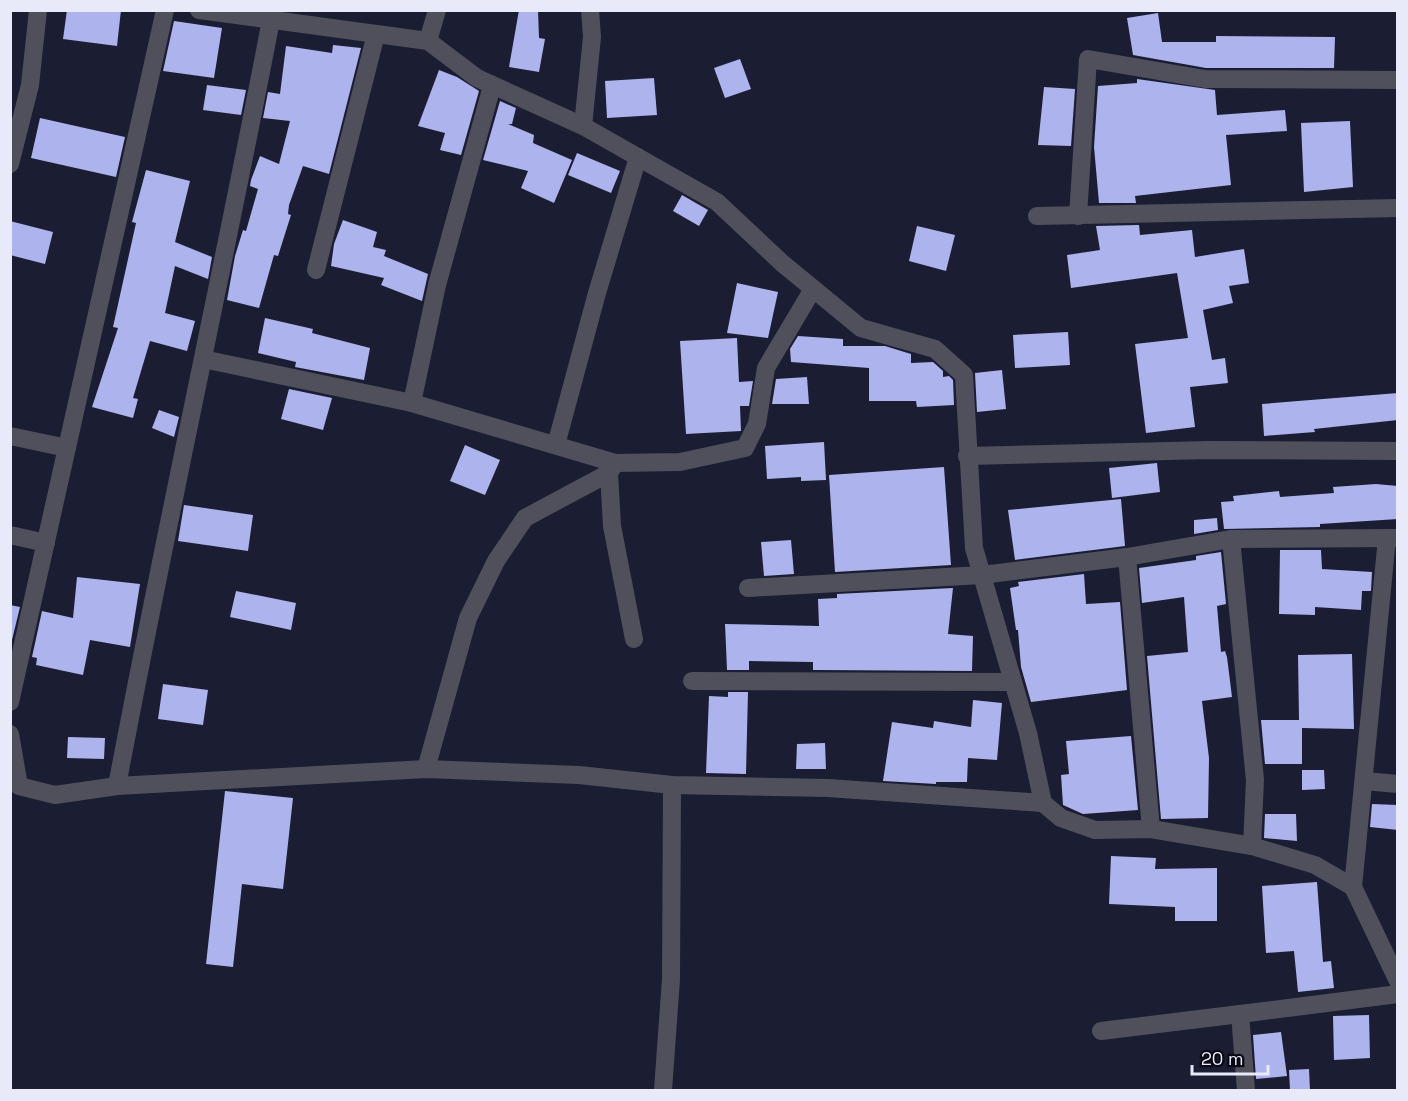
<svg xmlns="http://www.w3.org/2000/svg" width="1408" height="1101" font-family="'Space Grotesk',sans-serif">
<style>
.building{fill:#acb3ed}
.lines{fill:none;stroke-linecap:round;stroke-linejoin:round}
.street{stroke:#50505c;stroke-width:18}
</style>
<rect width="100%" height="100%" fill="#1b1d33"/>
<!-- building -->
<g class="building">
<path d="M67 10H121L117 46 63 39Z"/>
<path d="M519 10H538L539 38 545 39 539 72 509 67Z"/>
<path d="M1158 13 1162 42H1216V36L1335 37 1334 68H1206L1133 55 1127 18Z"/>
<path d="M174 21 222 28 214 78 163 71Z"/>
<path d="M333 45 361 48 329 174 303 166 289 205 288 214 291 215 278 256 274 255 259 308 227 300 235 256 243 230 246 231 258 189 250 186 251 180 260 156 279 164 290 121 263 118 268 92 280 94 286 46 332 53Z"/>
<path d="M740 59 751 89 725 98 714 68Z"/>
<path d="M439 70 457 77 479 91 461 155 440 150 445 133 418 126Z"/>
<path d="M654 78 657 115 607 118 605 81Z"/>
<path d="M1137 79 1215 90 1217 115 1285 110 1287 131 1226 135 1231 185 1135 196 1136 203H1099L1094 147 1098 86 1137 83Z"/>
<path d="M207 85 246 90 241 115 203 110Z"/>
<path d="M1044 87 1075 89 1071 146 1038 145Z"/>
<path d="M500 101 516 108 512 124H508L534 135 533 143 572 160 554 203 521 188 528 171 483 160Z"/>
<path d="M40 118 125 137 116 177 31 158Z"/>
<path d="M1350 121 1353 187 1304 192 1301 123Z"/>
<path d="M577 153 620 171 611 193 568 175Z"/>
<path d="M146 170 190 181 175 242 212 257 208 279 175 266 165 313 195 321 187 351 150 341 133 398 138 399 133 418 92 407 118 328 113 327 136 223 132 222Z"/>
<path d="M682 195 708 210 699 226 673 211Z"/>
<path d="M343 220 377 232 373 247 386 250 384 256 428 274 422 301 381 285 384 278 331 266 334 244Z"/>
<path d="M10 221 53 232 45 264 10 255Z"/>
<path d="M1139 225 1140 235 1192 230 1195 257 1244 249 1249 283 1229 286 1233 303 1203 310 1212 360 1225 358 1228 383 1190 387 1195 427 1146 433 1135 344 1188 338 1177 273 1071 288 1067 255 1100 250 1096 226Z"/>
<path d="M917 226 955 235 946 271 909 261Z"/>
<path d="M737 283 778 292 768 338 727 333Z"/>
<path d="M265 318 313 329 312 333 370 348 364 380 295 367 296 362 258 353Z"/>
<path d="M1068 332 1070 365 1015 368 1013 335Z"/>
<path d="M798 336 843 339V346H885L911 354V363L933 362 943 371V377L949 376 953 380 954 405 917 407 916 401H869V368L791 362 790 349Z"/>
<path d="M737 338 739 382 753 381 749 406H740L741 431 686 434 680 341Z"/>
<path d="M1002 370 1006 409 977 412 975 373Z"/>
<path d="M807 377 809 404H772L776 379Z"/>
<path d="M289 389 332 398 323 430 281 419Z"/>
<path d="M1398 393V420L1314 429 1315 432 1264 436 1262 404Z"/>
<path d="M159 410 179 417 174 437 152 428Z"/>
<path d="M824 442 826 480 801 481V477L767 479 765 446Z"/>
<path d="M465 445 500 460 485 495 450 481Z"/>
<path d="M1157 463 1160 492 1112 498 1109 468Z"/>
<path d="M944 467 951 565 835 572 829 475Z"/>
<path d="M1376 484 1398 486V519L1320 524V527L1224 529 1221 502 1234 501 1233 496 1279 491 1280 497 1334 493 1333 487Z"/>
<path d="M1121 499 1125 546 1015 560 1008 510Z"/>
<path d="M184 505 253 515 248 551 178 541Z"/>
<path d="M1217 518 1218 530 1194 534V520Z"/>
<path d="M791 540 794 574 764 576 761 542Z"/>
<path d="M1280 550H1321L1322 569 1372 572 1371 591H1362L1361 610 1315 607V615L1279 614Z"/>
<path d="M1221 552 1226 604 1217 606 1221 652 1225 651 1227 657 1232 697 1202 701 1209 758 1208 818 1161 819 1147 656 1188 652 1184 597 1142 603 1139 568 1196 560V556Z"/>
<path d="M1084 574 1086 604 1120 602 1127 690 1031 702 1021 667 1018 630H1016L1010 588 1019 586 1018 582Z"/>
<path d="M77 577 140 584 130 647 90 640 83 675 36 665 37 658 32 657 42 611 73 618Z"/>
<path d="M953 588 948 634 973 636 972 671 820 670H813V662L749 661V670H727L725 624 819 626 818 599 837 598V594Z"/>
<path d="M236 591 296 603 291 630 230 617Z"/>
<path d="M10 605 20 607 10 648Z"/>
<path d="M1352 654 1354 729 1302 728V764H1265L1261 720H1299L1298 655Z"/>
<path d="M163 684 208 690 203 725 158 719Z"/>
<path d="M728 692H748L746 774 706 773 709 696 728 697Z"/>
<path d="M973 700 1002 703 997 760 968 758 967 782H936V784L883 781 892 722 933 728 934 721 971 727Z"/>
<path d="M1131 736 1138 810 1083 814 1063 805 1061 775 1069 774 1066 741Z"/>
<path d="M68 737 105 738 104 759 67 758Z"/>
<path d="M825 743 826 769H796L797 744Z"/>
<path d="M1302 770H1324L1325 789 1302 790Z"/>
<path d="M225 791 293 798 283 889 242 884 233 967 206 964Z"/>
<path d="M1372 804 1398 805V830L1370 827Z"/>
<path d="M1265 814H1296L1297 841 1264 838Z"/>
<path d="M1111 856 1156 858 1155 869 1217 868V921H1175V907L1109 904Z"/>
<path d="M1317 882 1323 962 1331 961 1334 988 1298 992 1294 951 1266 953 1262 886Z"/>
<path d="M1369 1015 1370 1058 1334 1060 1333 1016Z"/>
<path d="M1281 1032 1287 1076 1256 1079 1253 1035Z"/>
<path d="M1309 1069 1310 1090H1290L1289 1070Z"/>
</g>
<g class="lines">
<!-- street -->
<g class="street">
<path d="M199 10 428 41 477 78 583 126 717 202 782 263 861 328 935 349 964 375 974 548 1028 733 1043 803 1061 818 1095 830 1151 829 1252 846 1315 865 1353 887 1398 981"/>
<path d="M271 20C222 276 165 530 117 786L426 769 579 775 672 785 828 788 1043 803"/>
<path d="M428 41 437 10"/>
<path d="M492 86 437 285 412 403 615 463 680 462 745 448 757 424 766 368 813 289"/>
<path d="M583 126 592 37 590 10"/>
<path d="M10 164 30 85 38 10"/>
<path d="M1037 216 1398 208"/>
<path d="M1078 216 1088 59 1205 79 1398 80"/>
<path d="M316 270 376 34"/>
<path d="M203 359 412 403"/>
<path d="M10 436 67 448"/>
<path d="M556 445 597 293 638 157"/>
<path d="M967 456 1209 450 1398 451"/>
<path d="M609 473 612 526 634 639"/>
<path d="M10 535 46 543"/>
<path d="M1231 539 1255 780 1252 846"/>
<path d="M1127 557 1151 829"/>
<path d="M748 588 982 575 1127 557 1231 539 1398 538"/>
<path d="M692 681 1012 682"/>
<path d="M10 702 165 10"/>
<path d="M10 734 19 786 55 795 117 786"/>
<path d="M426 769 468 618 496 561 525 518 609 473 615 463"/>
<path d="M1364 781 1398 784"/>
<path d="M1353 887 1387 538"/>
<path d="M1101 1031 1240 1014"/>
<path d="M663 1090 671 979 672 785"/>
<path d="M1246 1090 1240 1014 1398 994"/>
</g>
</g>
<!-- border -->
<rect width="1408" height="1101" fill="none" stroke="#e8eafa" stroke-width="24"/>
<!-- scale -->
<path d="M1192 1065v9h76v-9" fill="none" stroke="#e8eafa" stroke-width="3"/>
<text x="1201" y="1065" font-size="18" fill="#e8eafa" stroke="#070812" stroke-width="4.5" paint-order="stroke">20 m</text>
</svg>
